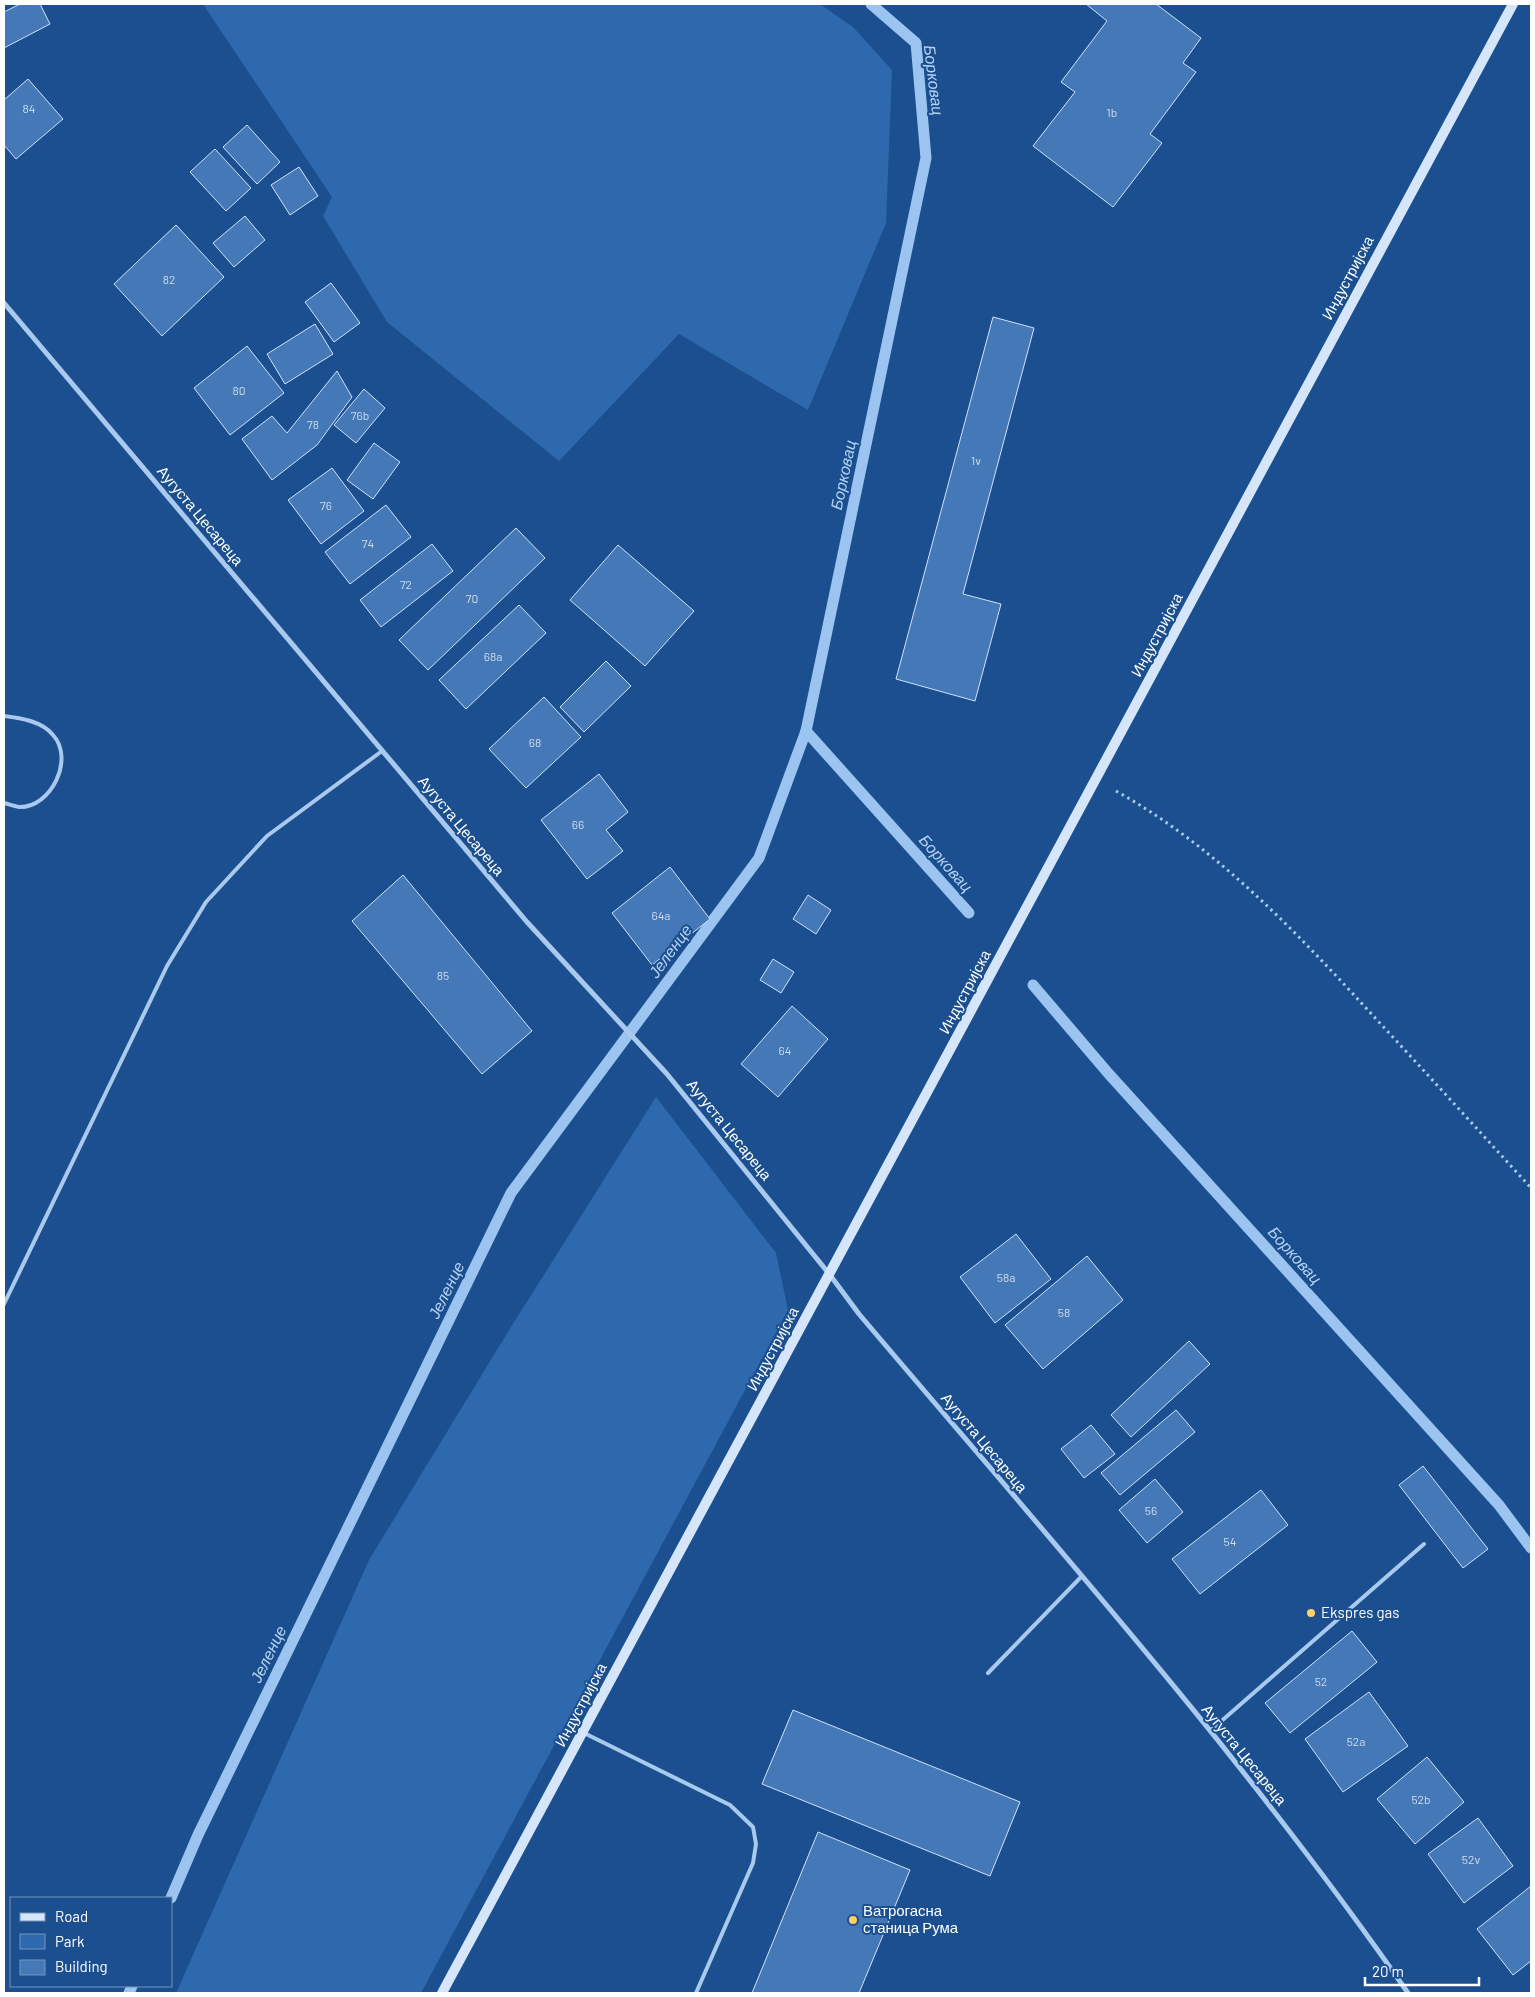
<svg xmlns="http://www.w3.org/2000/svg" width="1535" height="1997" font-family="Barlow,sans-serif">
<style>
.green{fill:#2e69ad}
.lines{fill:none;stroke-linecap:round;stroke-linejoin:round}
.stream{stroke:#9cc4f0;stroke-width:11}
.building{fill:#4478b7;stroke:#cfe3fa}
.path{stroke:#a9c9ee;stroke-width:3;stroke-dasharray:2.5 4;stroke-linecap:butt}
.lane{stroke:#a9c9ee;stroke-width:4}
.street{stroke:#a9c9ee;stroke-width:5}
.secondary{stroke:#d6e6fa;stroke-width:10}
.poi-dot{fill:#ffd166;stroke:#1b4f8f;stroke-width:2}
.labels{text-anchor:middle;stroke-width:4;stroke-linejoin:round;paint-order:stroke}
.number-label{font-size:12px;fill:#d0dded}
.street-label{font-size:15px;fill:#fff;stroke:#1b4f8f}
.poi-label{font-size:15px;fill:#fff;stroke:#1b4f8f;text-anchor:start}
.water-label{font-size:16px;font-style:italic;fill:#b5d3f5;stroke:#1b4f8f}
</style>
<rect width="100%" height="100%" fill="#1b4f8f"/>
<!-- green -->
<g class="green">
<path d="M203 4H820L853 27 892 70 886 223 808 410 679 334 559 461 387 322 323 216 332 197Z"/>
<path d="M656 1097 776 1253 788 1310 421 1993H176L369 1560 506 1335Z"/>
</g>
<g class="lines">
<!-- stream -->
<g class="stream">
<path d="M871 4 916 43 926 158 806 731 969 913"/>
<path d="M1033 985 1108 1073 1499 1505 1531 1548"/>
<path d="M171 1898 198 1835 511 1193 759 858 806 731"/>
<path d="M129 1993 132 1986"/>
</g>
</g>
<!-- building -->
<g class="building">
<path d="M20 4H40L50 24 4 48V12Z"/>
<path d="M1086 4H1156L1201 38 1183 63 1196 72 1150 134 1162 143 1113 207 1033 146 1075 92 1061 82 1107 21Z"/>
<path d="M28 79 63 119 16 159 4 145V100Z"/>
<path d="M247 125 280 162 257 184 223 147Z"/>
<path d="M215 149 251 188 226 211 190 172Z"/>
<path d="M299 167 318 196 290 215 271 185Z"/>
<path d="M245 216 265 240 234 267 213 243Z"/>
<path d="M176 225 224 277 162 336 114 284Z"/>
<path d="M331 283 360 323 334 342 305 302Z"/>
<path d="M993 317 1034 328 963 594 1001 604 975 701 896 679Z"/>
<path d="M315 324 333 354 285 384 267 354Z"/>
<path d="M247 346 284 393 230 435 194 388Z"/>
<path d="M337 371 352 397 317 445 272 480 242 439 272 416 287 433Z"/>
<path d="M364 389 385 408 356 443 334 425Z"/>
<path d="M374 443 400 462 373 499 347 480Z"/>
<path d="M332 468 364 511 321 544 288 500Z"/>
<path d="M386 505 411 537 350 584 325 552Z"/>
<path d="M516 528 545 558 428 670 399 640Z"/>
<path d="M432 544 453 571 381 627 360 600Z"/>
<path d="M618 545 694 611 645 666 570 600Z"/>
<path d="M519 605 546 633 466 709 439 680Z"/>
<path d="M606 661 631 686 584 732 560 707Z"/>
<path d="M544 697 581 737 526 788 489 749Z"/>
<path d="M599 774 628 812 606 830 623 851 587 879 541 820Z"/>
<path d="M670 867 710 919 652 965 612 913Z"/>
<path d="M403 875 532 1031 482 1074 352 921Z"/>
<path d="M808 895 831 910 816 934 793 919Z"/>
<path d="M773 959 794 972 781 993 760 980Z"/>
<path d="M792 1006 828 1039 778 1097 741 1064Z"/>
<path d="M1016 1234 1051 1279 995 1323 960 1277Z"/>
<path d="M1087 1256 1123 1300 1043 1369 1005 1325Z"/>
<path d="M1189 1341 1210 1364 1131 1437 1111 1415Z"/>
<path d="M1176 1410 1195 1432 1120 1495 1101 1473Z"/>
<path d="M1091 1425 1115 1454 1084 1478 1061 1449Z"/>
<path d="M1423 1466 1488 1549 1463 1568 1399 1485Z"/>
<path d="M1155 1479 1183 1512 1147 1543 1119 1510Z"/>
<path d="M1261 1490 1288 1525 1200 1594 1172 1559Z"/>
<path d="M1352 1631 1377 1662 1290 1733 1265 1703Z"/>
<path d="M1369 1692 1408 1746 1343 1792 1305 1739Z"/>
<path d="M793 1710 1020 1802 990 1876 762 1784Z"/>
<path d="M1427 1757 1464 1802 1415 1844 1377 1799Z"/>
<path d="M1478 1818 1513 1866 1464 1903 1428 1854Z"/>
<path d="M818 1832 910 1870 859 1993H752Z"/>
<path d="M1531 1886V1961L1513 1975 1477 1929Z"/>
</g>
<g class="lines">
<!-- path -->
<path class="path" d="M1116 791C1218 848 1299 935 1377 1020 1429 1076 1480 1132 1531 1188"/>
<!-- lane -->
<g class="lane">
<path d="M4 716C20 718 42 721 53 735 75 759 51 808 19 807 14 806 8 804 4 803"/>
<path d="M4 1304 167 966 206 902 267 836 382 751"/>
<path d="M988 1673 1081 1577"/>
<path d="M1210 1731 1424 1544"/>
<path d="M584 1733 730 1805 753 1827 756 1844 753 1863 696 1993"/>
</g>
<!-- street -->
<path class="street" d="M4 303 527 922 667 1074 830 1275 859 1314C1047 1536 1242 1754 1408 1993"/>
<!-- secondary -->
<path class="secondary" d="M442 1993 1513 4"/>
</g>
<!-- markers -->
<g class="poi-dot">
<circle cx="1311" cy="1613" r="5"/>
<circle cx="853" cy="1920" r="5"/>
</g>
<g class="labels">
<!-- number labels -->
<g class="number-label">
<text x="29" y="113">84</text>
<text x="1112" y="117">1b</text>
<text x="169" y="284">82</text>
<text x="239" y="395">80</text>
<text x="360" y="420">76b</text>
<text x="313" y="429">78</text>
<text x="976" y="465">1v</text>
<text x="326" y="510">76</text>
<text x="368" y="548">74</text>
<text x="406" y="589">72</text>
<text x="472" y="603">70</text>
<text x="493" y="661">68a</text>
<text x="535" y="747">68</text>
<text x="578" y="829">66</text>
<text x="661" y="920">64a</text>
<text x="443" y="980">85</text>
<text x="785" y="1055">64</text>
<text x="1006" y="1282">58a</text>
<text x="1064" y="1317">58</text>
<text x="1151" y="1515">56</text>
<text x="1230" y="1546">54</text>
<text x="1321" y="1686">52</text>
<text x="1356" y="1746">52a</text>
<text x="1421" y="1804">52b</text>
<text x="1471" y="1864">52v</text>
</g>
<!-- street labels -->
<g class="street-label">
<text transform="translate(1348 278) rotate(-62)" y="5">Индустријска</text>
<text transform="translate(200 516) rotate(50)" y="5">Аугуста Цесареца</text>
<text transform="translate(1157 635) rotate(-62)" y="5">Индустријска</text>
<text transform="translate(461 826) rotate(50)" y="5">Аугуста Цесареца</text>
<text transform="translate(965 992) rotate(-62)" y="5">Индустријска</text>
<text transform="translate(729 1130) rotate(51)" y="5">Аугуста Цесареца</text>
<text transform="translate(773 1349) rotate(-62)" y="5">Индустријска</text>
<text transform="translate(984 1443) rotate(50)" y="5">Аугуста Цесареца</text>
<text transform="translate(581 1705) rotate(-62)" y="5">Индустријска</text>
<text transform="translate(1244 1755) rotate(51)" y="5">Аугуста Цесареца</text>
</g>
<!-- poi labels -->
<g class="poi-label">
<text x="1321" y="1618">Ekspres gas</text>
<text x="863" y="1916">Ватрогасна<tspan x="863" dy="17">станица Рума</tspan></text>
</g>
<!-- water labels -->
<g class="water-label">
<text transform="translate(934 80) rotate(83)" y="6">Борковац</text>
<text transform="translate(843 475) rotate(-78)" y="6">Борковац</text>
<text transform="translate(946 863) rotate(48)" y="6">Борковац</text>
<text transform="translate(670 951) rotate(-54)" y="6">Јеленце</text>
<text transform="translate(1295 1255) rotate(48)" y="6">Борковац</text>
<text transform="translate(446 1290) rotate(-64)" y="6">Јеленце</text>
<text transform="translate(268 1654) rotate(-64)" y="6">Јеленце</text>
</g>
</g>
<!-- border -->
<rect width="1535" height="1997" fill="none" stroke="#ffffff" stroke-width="10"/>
<!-- legend -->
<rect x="10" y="1897" width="162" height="90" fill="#1b4f8f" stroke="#7695bc"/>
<rect x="20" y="1913" width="25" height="8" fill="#d6e6fa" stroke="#7695bc"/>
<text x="55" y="1922" font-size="15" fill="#ffffff">Road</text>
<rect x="20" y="1934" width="25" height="15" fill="#2e69ad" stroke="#7695bc"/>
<text x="55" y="1947" font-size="15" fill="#ffffff">Park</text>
<rect x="20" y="1960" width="25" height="15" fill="#4478b7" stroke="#7695bc"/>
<text x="55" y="1972" font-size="15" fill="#ffffff">Building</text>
<!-- scale -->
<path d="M1365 1977v8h114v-8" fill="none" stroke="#ffffff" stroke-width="2.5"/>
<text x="1372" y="1977" font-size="15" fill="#ffffff" stroke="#1b4f8f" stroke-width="4" paint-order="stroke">20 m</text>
</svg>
